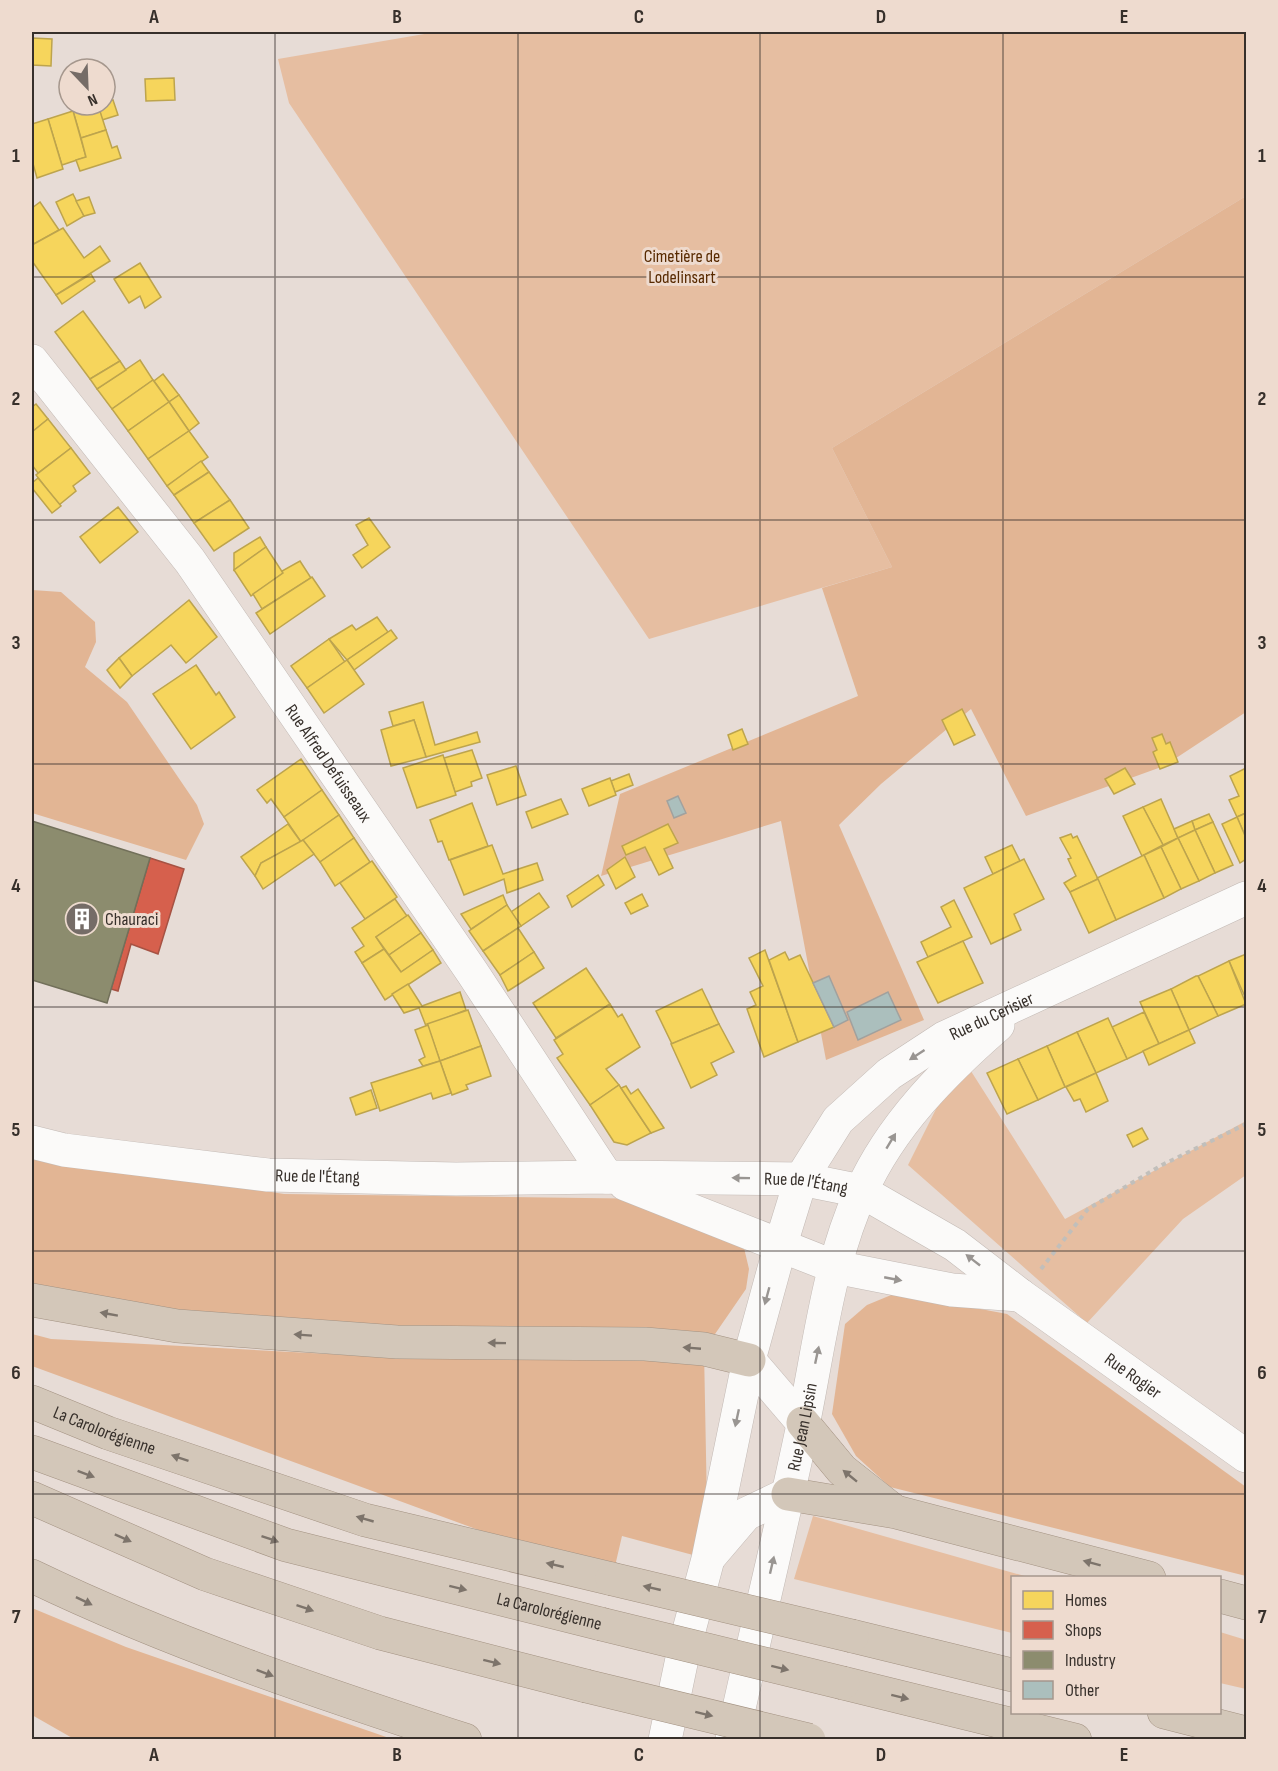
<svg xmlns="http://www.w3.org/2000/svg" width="1278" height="1771" font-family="'Sofia Sans Condensed',sans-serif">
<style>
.green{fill:#e6bea1}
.forest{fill:#e2b594}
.homes{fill:#f6d55c;stroke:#bda44d;stroke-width:1.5}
.shops{fill:#d6604d;stroke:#a65243;stroke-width:1.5}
.industry{fill:#8c8c6e;stroke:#72705a;stroke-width:1.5}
.building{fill:#abbfbd;stroke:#a1a19e;stroke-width:1.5}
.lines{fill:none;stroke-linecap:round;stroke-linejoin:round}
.minor-casing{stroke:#c2b9b4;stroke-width:34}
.highway-casing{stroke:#a39282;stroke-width:34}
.path{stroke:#c1bfbb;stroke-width:4;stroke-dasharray:4.5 4.5;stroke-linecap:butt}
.minor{stroke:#fbfaf9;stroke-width:33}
.highway{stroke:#d3c7b9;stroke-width:33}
.highway-bridge-casing{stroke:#a39282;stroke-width:34;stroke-linecap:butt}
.highway-bridge{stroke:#d3c7b9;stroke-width:33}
.oneway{fill:#999592}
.oneway2{fill:#7d746b}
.grid{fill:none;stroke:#37302b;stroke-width:1.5;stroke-opacity:0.55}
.labels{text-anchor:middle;stroke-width:6;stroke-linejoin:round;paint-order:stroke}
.park-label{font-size:18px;fill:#582a00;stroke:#eedbcf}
.street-label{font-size:18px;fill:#37302b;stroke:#eedbcf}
.poi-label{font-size:18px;fill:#37302b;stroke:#eedbcf;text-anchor:start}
.neatline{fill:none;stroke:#37302b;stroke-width:2}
.grid-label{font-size:20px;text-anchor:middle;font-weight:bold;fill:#37302b}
</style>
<rect width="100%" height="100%" fill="#e7dcd6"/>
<!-- green -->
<g class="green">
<path d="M436 32H1246V196L832 448 892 567 649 639 289 103 278 59Z"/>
<path d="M962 1057 1065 1219 1246 1121V1175L1183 1219 1087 1323 908 1165Z"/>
<path d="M813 1516 1028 1577 1012 1578V1633L794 1579Z"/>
<path d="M1220 1632 1246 1640V1689L1220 1683Z"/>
</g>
<!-- forest -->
<g class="forest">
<path d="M1246 196V712L1164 766 1026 816 971 709 881 784 839 825 924 1020 826 1060 781 821 601 876 620 794 858 696 822 588 892 567 832 448Z"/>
<path d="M32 590 61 592 95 622 96 642 85 667 127 702 197 805 204 824 186 860 32 813Z"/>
<path d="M32 1155 284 1194 662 1199 740 1231 749 1269 746 1289 704 1350 708 1559 622 1536 612 1579 32 1366V1334L51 1339 385 1357 347 1338 32 1292Z"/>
<path d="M896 1293 1007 1314 1246 1487V1576L890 1487 856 1456 832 1414 845 1324 867 1305Z"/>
<path d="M32 1608 126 1647 392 1739H74L32 1715Z"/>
</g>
<!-- homes -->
<g class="homes">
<path d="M32 38 52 39 51 66 32 65Z"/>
<path d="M174 78 175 100 146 101 145 79Z"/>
<path d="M113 100 118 115 102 120 98 105H105V102Z"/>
<path d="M91 105H98L106 130 81 138 73 111Z"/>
<path d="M73 111 86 157 62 165 48 119Z"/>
<path d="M48 119 63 169 37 178 32 160V124Z"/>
<path d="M106 130 112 148 117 146 121 158 80 171 76 160 86 157 81 138Z"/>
<path d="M73 194 84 216 67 226 56 202Z"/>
<path d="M89 197 95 213 84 216 76 201Z"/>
<path d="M40 202 59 230 32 245V208Z"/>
<path d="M63 228 84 258 100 246 110 261 56 295 32 261V245Z"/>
<path d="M140 263 161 297 145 308 140 296 129 303 114 279Z"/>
<path d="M91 274 95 281 62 304 56 295Z"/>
<path d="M83 311 120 361 90 379 55 332Z"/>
<path d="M140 360 153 380 112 409 97 389Z"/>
<path d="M120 361 126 370 97 389 90 379Z"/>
<path d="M163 374 179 395 169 402 154 381Z"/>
<path d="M153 380 169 402 128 431 112 409Z"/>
<path d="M179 395 199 423 189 431 169 402Z"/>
<path d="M169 402 189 431 148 459 128 431Z"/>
<path d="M36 404 48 419 32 432V407Z"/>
<path d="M48 419 71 448 38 473 32 465V432Z"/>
<path d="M189 431 208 457 167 486 148 459Z"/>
<path d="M71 448 90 473 73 486 76 491 59 505 36 475Z"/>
<path d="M201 461 209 472 174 495 167 486Z"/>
<path d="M209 472 230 500 194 523 174 495Z"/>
<path d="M38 478 61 506 52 513 32 488V483Z"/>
<path d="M230 500 249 528 214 551 194 523Z"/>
<path d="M118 507 138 532 100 563 80 537Z"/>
<path d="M369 518 390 547 362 568 353 555 368 545 356 525Z"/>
<path d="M260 537 266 547 234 570V553Z"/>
<path d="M266 547 283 573 251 596 234 570Z"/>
<path d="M300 561 311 578 262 609 253 594 283 573 282 571Z"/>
<path d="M312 577 325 596 270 634 256 613Z"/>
<path d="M189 600 217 637 186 663 171 645 132 676 119 658Z"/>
<path d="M377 617 388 632 347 660 329 639 352 625 356 630Z"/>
<path d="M391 630 397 638 354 670 347 660Z"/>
<path d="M329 639 345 662 307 688 291 666Z"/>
<path d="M119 658 132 676 120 688 107 670Z"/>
<path d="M347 660 364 684 324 713 307 688Z"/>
<path d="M196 665 216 695 219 692 235 717 191 749 153 694Z"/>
<path d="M423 702 435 745 477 732 480 742 426 757 414 720 393 726 389 712Z"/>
<path d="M962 709 975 735 954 745 942 720Z"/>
<path d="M414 720 426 757 391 766 381 730Z"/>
<path d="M742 729 748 744 733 750 728 735Z"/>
<path d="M1162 734 1166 744 1170 742 1178 762 1160 769 1153 752 1157 750 1152 738Z"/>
<path d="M472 750 482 778 471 782 472 786 455 792 444 758Z"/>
<path d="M443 755 456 795 417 808 403 768Z"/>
<path d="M301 759 322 790 284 817 271 799 267 803 257 790Z"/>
<path d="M516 766 526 795 497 805 487 775Z"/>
<path d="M1125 768 1135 784 1114 794 1105 779Z"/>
<path d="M1246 768V813L1237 817 1229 800 1239 796 1230 776Z"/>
<path d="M629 774 633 785 615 792 611 781Z"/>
<path d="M610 778 616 795 589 806 582 789Z"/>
<path d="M322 790 339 815 301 842 284 817Z"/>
<path d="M561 799 568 814 532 828 526 812Z"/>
<path d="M1161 799 1178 838 1163 845 1143 807Z"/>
<path d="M472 803 488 846 449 860 442 841 438 842 430 820Z"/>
<path d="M1143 807 1163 845 1142 856 1123 816Z"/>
<path d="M1246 813V838L1237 817Z"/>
<path d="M1209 814 1213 822 1195 830 1192 821Z"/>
<path d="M339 815 354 838 320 862 303 840Z"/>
<path d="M1237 817 1246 838V859L1240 863 1222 824Z"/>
<path d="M1192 821 1195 830 1178 838 1174 829Z"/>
<path d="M1213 822 1233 865 1215 873 1195 830Z"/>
<path d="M288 824 301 842 261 863 255 876 241 857Z"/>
<path d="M668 824 678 843 664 849 673 868 659 875 645 847 626 855 622 846Z"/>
<path d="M1195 830 1215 873 1199 881 1178 838Z"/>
<path d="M1071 834 1073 838 1077 836 1098 879 1070 892 1064 883 1076 876 1068 859 1071 858 1060 838Z"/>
<path d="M354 838 370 862 335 886 320 862Z"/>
<path d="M1178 838 1199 881 1181 889 1161 847Z"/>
<path d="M303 840 314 854 263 889 255 876 261 863Z"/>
<path d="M492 845 503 874 537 863 543 880 507 893 504 879 464 895 450 860Z"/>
<path d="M1012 845 1020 861 993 874 985 857Z"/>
<path d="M1161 847 1181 889 1164 898 1144 855Z"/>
<path d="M1144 855 1164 898 1116 920 1097 878Z"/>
<path d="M625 857 635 877 616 889 607 870Z"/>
<path d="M1024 859 1044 899 1014 914 1021 930 991 944 964 888Z"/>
<path d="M372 861 397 897 365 919 340 883Z"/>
<path d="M598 875 604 885 572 907 567 896Z"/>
<path d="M1098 879 1116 920 1089 933 1070 892Z"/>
<path d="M539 893 549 907 521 926 511 912Z"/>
<path d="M642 894 648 906 631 914 625 903Z"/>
<path d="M503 895 507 905 471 929 461 914Z"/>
<path d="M395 899 407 916 376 937 384 949 362 963 355 952 364 946 352 928Z"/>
<path d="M954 900 972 937 928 957 921 942 951 927 941 907Z"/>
<path d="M507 905 521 926 483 951 469 931Z"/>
<path d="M408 915 421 933 389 955 376 937Z"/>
<path d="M518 928 534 952 500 975 483 951Z"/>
<path d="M421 933 433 950 401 972 389 955Z"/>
<path d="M963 941 983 983 938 1003 917 962Z"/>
<path d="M384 949 401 972 433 950 441 963 385 1000 362 963Z"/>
<path d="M765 950 798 1042 764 1057 747 1009 756 1005 750 992 763 986 749 958Z"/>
<path d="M534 952 544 968 508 991 500 975Z"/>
<path d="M785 952 789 960 800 955 834 1027 798 1042 769 960Z"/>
<path d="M1246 954V999L1229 961Z"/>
<path d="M1229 961 1246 1004 1218 1016 1198 976Z"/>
<path d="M586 968 610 1004 556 1038 533 1003Z"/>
<path d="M1196 976H1198L1218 1016 1189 1030 1171 989Z"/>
<path d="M408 984 422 1006 460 992 466 1010 426 1026 419 1008 404 1013 392 994Z"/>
<path d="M702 989 719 1024 672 1044 656 1011Z"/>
<path d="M1171 989 1189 1030 1159 1044 1140 1002Z"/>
<path d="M610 1004 618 1017 622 1014 640 1047 606 1069 619 1085 590 1105 557 1058 563 1054 554 1040Z"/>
<path d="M468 1010 481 1046 440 1061 427 1024Z"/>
<path d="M1144 1012 1159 1044 1127 1059 1112 1027Z"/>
<path d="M1108 1018 1127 1059 1096 1073 1077 1032Z"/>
<path d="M719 1024 734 1052 711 1063 717 1075 691 1088 671 1044Z"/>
<path d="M428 1025 440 1061 423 1066 419 1060 425 1057 415 1030Z"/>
<path d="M1189 1030 1195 1043 1149 1065 1143 1051Z"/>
<path d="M1077 1032 1096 1073 1065 1087 1047 1046Z"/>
<path d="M481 1046 491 1076 466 1085 468 1089 452 1095 440 1061Z"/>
<path d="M1047 1046 1065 1087 1038 1100 1018 1059Z"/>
<path d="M1018 1059 1038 1100 1007 1114 987 1073Z"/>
<path d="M440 1061 451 1093 433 1099 431 1093 380 1111 371 1083Z"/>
<path d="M1096 1073 1108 1101 1086 1112 1080 1099 1074 1101 1066 1087Z"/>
<path d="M619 1085 651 1133 627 1145 614 1142 590 1105Z"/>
<path d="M626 1086 631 1094 638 1089 664 1128 651 1133 621 1088Z"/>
<path d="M371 1090 377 1108 356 1115 350 1098Z"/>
<path d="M1142 1128 1148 1139 1133 1147 1127 1135Z"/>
</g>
<!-- shops -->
<path class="shops" d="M150 858 184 869 158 954 131 944 118 991 111 989Z"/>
<!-- industry -->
<path class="industry" d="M32 821 150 858 107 1003 32 980Z"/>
<!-- building -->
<g class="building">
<path d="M678 796 686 813 674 818 667 801Z"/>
<path d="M829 976 848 1020 834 1027 813 983Z"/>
<path d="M888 992 901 1020 858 1040 847 1012Z"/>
</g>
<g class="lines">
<!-- minor casing -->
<g class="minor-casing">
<g id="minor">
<path id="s1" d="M32 361 190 561 472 972 607 1177"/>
<path id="s2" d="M32 1142 64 1150 268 1175 456 1179 607 1177 801 1179 861 1191 955 1245 1020 1295 1246 1456"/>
<path d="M625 1184 835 1267 952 1290 1020 1295"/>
<path d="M749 1360 803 1423"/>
<path d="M711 1555 746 1514 788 1494"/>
<path id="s3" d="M665 1740 684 1649 708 1559 749 1360 780 1247 801 1179 838 1120 889 1074 944 1038 1246 898"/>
<path id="s4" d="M732 1740C755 1634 781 1530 803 1425 819 1348 828 1264 861 1192 891 1125 944 1072 998 1025"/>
</g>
</g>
<!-- highway casing -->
<g class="highway-casing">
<g id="highway">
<path d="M32 1300 177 1326 397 1342 645 1344 704 1349 749 1360"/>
<path id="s5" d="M32 1402 108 1433 365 1520 612 1579"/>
<path d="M803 1423 842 1470 894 1511"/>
<path id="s6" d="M32 1452 286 1545 601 1624"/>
<path d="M788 1494 896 1512 1149 1578"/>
<path d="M32 1498 205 1574 380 1633 586 1686"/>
<path d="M32 1576C171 1643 318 1692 465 1740"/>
<path d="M1220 1596 1246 1603"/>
<path d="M852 1636 1012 1675"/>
<path d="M843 1683 1075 1740"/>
<path d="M1164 1712 1246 1733"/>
</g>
</g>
<!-- path -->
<path class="path" d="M1041 1269 1088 1209 1162 1165 1246 1124"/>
<!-- minor -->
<use href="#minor" class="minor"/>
<!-- highway -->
<use href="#highway" class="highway"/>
<!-- highway-bridge casing -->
<g class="highway-bridge-casing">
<g id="highway-bridge">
<path d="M612 1579 852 1636"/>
<path d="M601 1624 843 1683"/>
<path d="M586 1686 809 1740"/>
</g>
</g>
<!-- highway-bridge -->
<use href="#highway-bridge" class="highway-bridge"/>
</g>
<!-- one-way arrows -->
<defs><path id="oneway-solid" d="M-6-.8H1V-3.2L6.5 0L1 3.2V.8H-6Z" transform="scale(1.5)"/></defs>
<g class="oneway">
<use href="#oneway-solid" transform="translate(917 1055) rotate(147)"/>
<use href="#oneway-solid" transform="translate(891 1141) rotate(-59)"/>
<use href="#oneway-solid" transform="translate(741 1178) rotate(-179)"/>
<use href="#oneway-solid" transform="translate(973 1260) rotate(-142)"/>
<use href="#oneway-solid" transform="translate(893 1279) rotate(11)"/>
<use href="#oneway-solid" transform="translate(767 1296) rotate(105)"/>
<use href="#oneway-solid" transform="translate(817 1355) rotate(-78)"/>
<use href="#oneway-solid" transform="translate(737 1418) rotate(102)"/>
<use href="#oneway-solid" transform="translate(772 1565) rotate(-77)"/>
</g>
<g class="oneway2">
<use href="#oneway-solid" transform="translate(109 1314) rotate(-170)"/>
<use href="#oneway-solid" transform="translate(303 1335) rotate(-176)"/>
<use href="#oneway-solid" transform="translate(497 1343) rotate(-179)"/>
<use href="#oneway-solid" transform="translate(692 1348) rotate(-175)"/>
<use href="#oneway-solid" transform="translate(180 1458) rotate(-161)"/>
<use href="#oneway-solid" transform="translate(86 1474) rotate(21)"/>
<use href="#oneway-solid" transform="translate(850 1476) rotate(-141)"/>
<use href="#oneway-solid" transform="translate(365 1519) rotate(-164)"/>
<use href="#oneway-solid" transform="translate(123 1538) rotate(24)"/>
<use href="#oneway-solid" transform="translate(270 1539) rotate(19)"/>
<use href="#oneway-solid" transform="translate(1092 1563) rotate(-165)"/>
<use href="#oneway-solid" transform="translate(555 1565) rotate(-167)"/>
<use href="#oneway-solid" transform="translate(458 1588) rotate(14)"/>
<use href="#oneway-solid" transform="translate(652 1588) rotate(-167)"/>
<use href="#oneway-solid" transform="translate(84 1601) rotate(26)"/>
<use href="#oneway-solid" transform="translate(305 1608) rotate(19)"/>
<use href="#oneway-solid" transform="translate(492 1662) rotate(14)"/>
<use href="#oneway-solid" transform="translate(780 1668) rotate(14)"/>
<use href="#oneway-solid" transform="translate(265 1673) rotate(21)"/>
<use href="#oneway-solid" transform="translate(900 1697) rotate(14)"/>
<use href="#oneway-solid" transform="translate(704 1714) rotate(14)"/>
</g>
<!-- grid -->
<path class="grid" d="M275 32V1740M518 32V1740M760 32V1740M1003 32V1740M32 277H1246M32 520H1246M32 764H1246M32 1007H1246M32 1251H1246M32 1494H1246"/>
<!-- icons -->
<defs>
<g id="building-disc" transform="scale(1.725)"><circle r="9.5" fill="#756c67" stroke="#eedbcf"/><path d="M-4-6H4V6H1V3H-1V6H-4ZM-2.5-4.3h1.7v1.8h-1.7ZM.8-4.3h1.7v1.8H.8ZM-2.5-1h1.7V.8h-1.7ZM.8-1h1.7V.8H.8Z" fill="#fff"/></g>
</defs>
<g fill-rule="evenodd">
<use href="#building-disc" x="82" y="919"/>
</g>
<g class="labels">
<!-- park labels -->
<g class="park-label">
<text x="682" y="262">Cimetière de<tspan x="682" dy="21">Lodelinsart</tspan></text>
</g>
<!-- street labels -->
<g class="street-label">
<text dy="6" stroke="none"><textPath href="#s1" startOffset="500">Rue Alfred Defuisseaux</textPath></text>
<text dy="6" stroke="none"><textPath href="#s3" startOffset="834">Rue du Cerisier</textPath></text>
<text dy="6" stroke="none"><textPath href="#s2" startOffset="288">Rue de l'Étang</textPath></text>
<text dy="6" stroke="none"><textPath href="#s2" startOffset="777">Rue de l'Étang</textPath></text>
<text dy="6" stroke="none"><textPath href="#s2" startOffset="1162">Rue Rogier</textPath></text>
<text dy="6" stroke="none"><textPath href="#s4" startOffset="321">Rue Jean Lipsin</textPath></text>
<text dy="6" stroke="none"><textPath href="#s5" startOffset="78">La Carolorégienne</textPath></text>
<text dy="6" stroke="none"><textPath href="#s6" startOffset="542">La Carolorégienne</textPath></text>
</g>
<!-- poi labels -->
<g class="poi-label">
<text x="105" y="925">Chauraci</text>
</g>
</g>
<!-- border -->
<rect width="1278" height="1771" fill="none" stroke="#eedbcf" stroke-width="66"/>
<!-- legend -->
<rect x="1011" y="1576" width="210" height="138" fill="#eedbcf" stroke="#a5978d" stroke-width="1.5"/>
<rect x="1023" y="1591" width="30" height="18" fill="#f6d55c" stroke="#a5978d" stroke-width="1.5"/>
<text x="1065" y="1606" font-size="18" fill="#37302b">Homes</text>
<rect x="1023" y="1621" width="30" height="18" fill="#d6604d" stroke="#a5978d" stroke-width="1.5"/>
<text x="1065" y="1636" font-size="18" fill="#37302b">Shops</text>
<rect x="1023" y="1651" width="30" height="18" fill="#8c8c6e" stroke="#a5978d" stroke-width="1.5"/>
<text x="1065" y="1666" font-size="18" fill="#37302b">Industry</text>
<rect x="1023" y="1681" width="30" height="18" fill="#abbfbd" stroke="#a5978d" stroke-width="1.5"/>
<text x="1065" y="1696" font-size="18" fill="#37302b">Other</text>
<!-- north arrow -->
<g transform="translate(87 87) rotate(157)"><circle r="28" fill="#eedbcf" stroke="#a5978d" stroke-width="1.5"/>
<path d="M0-4.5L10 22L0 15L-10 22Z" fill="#756c67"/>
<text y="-9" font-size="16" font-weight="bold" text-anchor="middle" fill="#37302b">N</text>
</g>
<rect x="33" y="33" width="1212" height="1705" class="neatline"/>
<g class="grid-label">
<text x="154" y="23">A</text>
<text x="397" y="23">B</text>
<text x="639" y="23">C</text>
<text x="881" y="23">D</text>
<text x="1124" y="23">E</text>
<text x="16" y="162">1</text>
<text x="1262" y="162">1</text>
<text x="16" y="405">2</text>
<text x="1262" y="405">2</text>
<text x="16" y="649">3</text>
<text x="1262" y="649">3</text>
<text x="16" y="892">4</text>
<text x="1262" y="892">4</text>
<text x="16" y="1136">5</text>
<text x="1262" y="1136">5</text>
<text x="16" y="1379">6</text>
<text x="1262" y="1379">6</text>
<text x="16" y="1623">7</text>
<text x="1262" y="1623">7</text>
<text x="154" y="1761">A</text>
<text x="397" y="1761">B</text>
<text x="639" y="1761">C</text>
<text x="881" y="1761">D</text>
<text x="1124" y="1761">E</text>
</g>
</svg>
